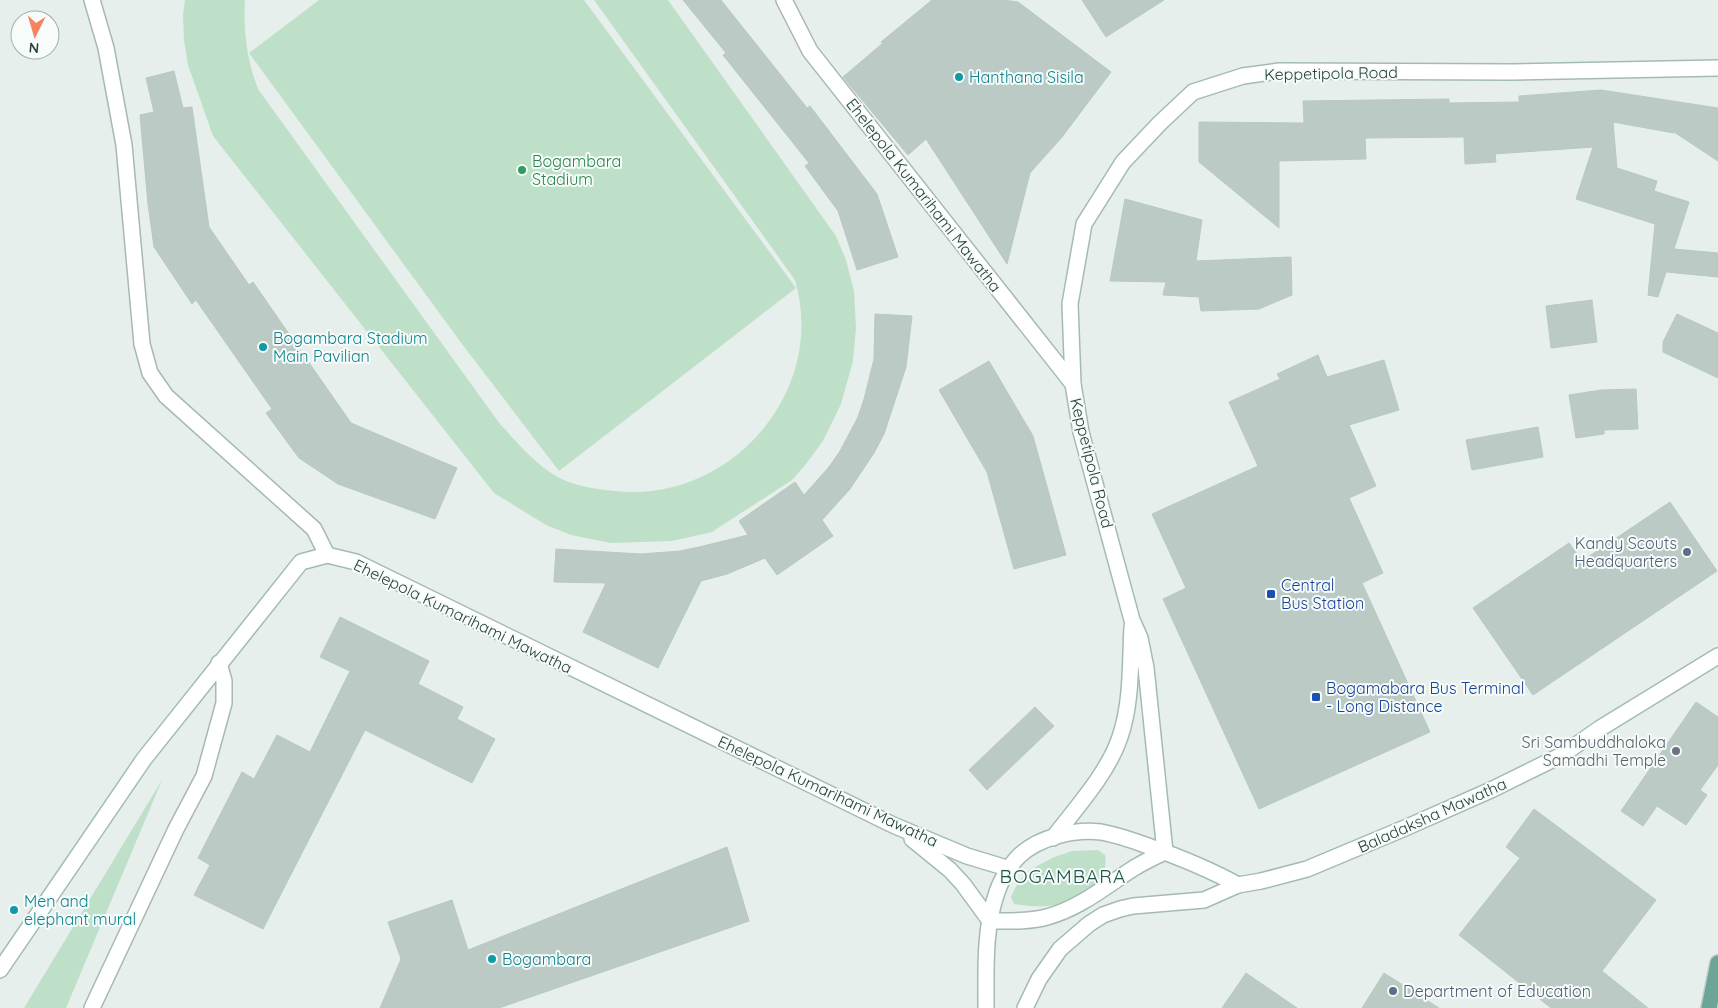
<svg xmlns="http://www.w3.org/2000/svg" width="1718" height="1008" font-family="Quicksand,sans-serif">
<style>
.green{fill:#bfe0c8}
.building{fill:#bbcac4;stroke:#b8c9c2}
.lines{fill:none;stroke-linecap:round;stroke-linejoin:round}
.street-casing{stroke:#a8b8b2;stroke-width:18}
.secondary-casing{stroke:#a4bbb3;stroke-width:18}
.primary-casing{stroke:#c2cac8;stroke-width:18}
.street{stroke:#fff;stroke-width:15}
.secondary{stroke:#fff;stroke-width:15}
.primary{stroke:#6aa596;stroke-width:15}
.culture-dot{fill:#0f9aa8;stroke:#f7fbf9;stroke-width:2}
.leisure-dot{fill:#2e9e5b;stroke:#f7fbf9;stroke-width:2}
.service-dot{fill:#5c6f8a;stroke:#f7fbf9;stroke-width:2}
.transit-dot{fill:#1a4fb4;stroke:#f7fbf9;stroke-width:2}
.worship-dot{fill:#6b7280;stroke:#f7fbf9;stroke-width:2}
.labels{text-anchor:middle;stroke-width:4;stroke-linejoin:round;paint-order:stroke}
.street-label{font-size:16px;fill:#24423a;stroke:#f7fbf9}
.culture-label{font-size:16px;fill:#0d838f;stroke:#f7fbf9;text-anchor:start}
.leisure-label{font-size:16px;fill:#27864d;stroke:#f7fbf9;text-anchor:start}
.service-label{font-size:16px;fill:#4e5e75;stroke:#f7fbf9;text-anchor:end}
.transit-label{font-size:16px;fill:#164399;stroke:#f7fbf9;text-anchor:start}
.worship-label{font-size:16px;fill:#5b616d;stroke:#f7fbf9;text-anchor:end}
.quarter-label{font-size:19px;letter-spacing:1px;fill:#1f5548;stroke:#f7fbf9}
</style>
<rect width="100%" height="100%" fill="#e6efeb"/>
<!-- green -->
<g class="green">
<path d="M185 0H245C243 31 247 60 258 89L500 424C517 442 534 463 556 476 573 486 595 489 614 491 729 504 828 393 795 280L594 0H668L836 236 846 260 854 291 856 328 853 361 841 404 823 441 806 464 792 480 712 532 672 541 611 543 571 535 546 525 494 493 213 136 188 65 184 40 183 16Z"/>
<path d="M319 0H584L796 288 559 471 462 344 249 53Z"/>
<path d="M162 780 66 1008H24Z"/>
<path d="M1098 850 1105 855C1111 886 1074 903 1049 906 1037 907 1025 906 1014 904L1011 897 1018 882 1030 870 1052 858 1072 851Z"/>
</g>
<!-- building -->
<g class="building">
<path d="M683 0H721L807 108 810 106 877 194 898 257 857 270 838 211 805 166 809 163 723 55 726 53Z"/>
<path d="M932 0H1003L1018 2 1111 72 1062 137 1030 173 1007 264 926 139 908 155 843 77 883 43 881 42Z"/>
<path d="M1082 0H1164L1106 37Z"/>
<path d="M174 71 183 108 192 107 209 227 249 285 253 282 351 423 457 468 435 519 338 484 299 458 266 413 272 409 196 300 192 304 154 247 148 204 140 115 154 112 146 78Z"/>
<path d="M1601 90 1718 108V161L1674 132V133L1613 122 1617 168 1657 181 1654 191 1689 202 1674 249 1718 253V277L1666 272 1658 297 1648 295 1655 224 1576 199 1593 147 1495 154 1496 162 1465 164 1464 137 1365 138 1366 159 1279 161V228L1199 162V122L1304 123 1303 101 1449 99V103L1519 102V96Z"/>
<path d="M1125 199 1202 220 1196 261 1291 257 1292 295 1259 309 1201 311 1199 297 1163 295 1166 282 1110 281Z"/>
<path d="M1592 300 1597 342 1551 348 1546 306Z"/>
<path d="M875 314 912 316 906 367 884 434 874 453 850 489 822 520 833 536 777 575 765 558 727 574 701 581 658 668 583 632 606 583 554 582 556 549 641 554 680 551 699 547 748 535 739 521 795 482 804 495 829 467 840 451 858 417 864 399 874 359Z"/>
<path d="M1677 314 1718 333V378L1663 352V342Z"/>
<path d="M1318 355 1327 377 1384 360 1399 410 1349 425 1376 486 1349 498 1383 573 1362 583 1430 732 1259 809 1163 599 1186 588 1152 514 1258 466 1229 402 1280 379 1277 374Z"/>
<path d="M989 361 1033 436 1066 555 1014 569 987 472 939 390Z"/>
<path d="M1636 389 1638 429 1604 430V434L1576 438 1569 395 1601 390Z"/>
<path d="M1538 427 1543 457 1472 470 1466 440Z"/>
<path d="M1670 502 1717 571 1533 695 1473 608 1569 543 1582 561Z"/>
<path d="M340 617 429 661 418 684 463 707 457 719 495 739 472 783 365 730 263 929 194 895 210 865 198 858 242 772 254 779 277 735 310 752 350 671 320 657Z"/>
<path d="M1696 702 1718 717V765L1700 790 1707 795 1686 825 1657 806 1643 826 1621 811Z"/>
<path d="M1035 707 1054 726 987 790 969 770Z"/>
<path d="M1534 809 1656 900 1602 971 1648 1008H1551L1459 935 1520 858 1506 847Z"/>
<path d="M727 847 749 921 499 1008H380L401 959 388 922 452 900 468 950Z"/>
<path d="M1246 973 1297 1008H1222Z"/>
<path d="M1384 973 1439 1008H1362Z"/>
</g>
<g class="lines">
<!-- street casing -->
<g class="street-casing">
<g id="street">
<path d="M92 0 106 48 124 145 142 344 150 373 166 396 314 529 327 555"/>
<path d="M784 0 810 51 1073 384"/>
<path d="M92 1008 176 829 204 776 224 703V681L219 663"/>
</g>
</g>
<!-- secondary casing -->
<g class="secondary-casing">
<g id="secondary">
<path d="M1053 838C1076 808 1108 773 1120 737 1132 702 1130 663 1132 627"/>
<path d="M912 839 950 870 963 884 990 921"/>
<path d="M1165 852 1146 668 1140 638 1132 620 1081 432 1073 384 1070 304 1084 224 1123 162 1160 123 1193 92 1243 76 1279 71 1512 72 1718 68"/>
<path d="M990 921C1009 921 1029 922 1047 917 1080 908 1106 886 1134 868 1144 862 1154 857 1165 852"/>
<path d="M0 970 144 759 301 562 327 555 356 562 893 825 967 856 1010 869"/>
<path d="M986 1008C986 969 984 929 997 892 1001 880 1010 865 1019 856 1039 837 1074 829 1101 832 1117 835 1132 840 1148 846 1179 857 1209 869 1238 885"/>
<path d="M1025 1008 1039 979 1060 949 1089 924 1103 915 1120 909 1133 906 1204 900 1238 885 1261 881 1307 869 1405 828 1491 790 1562 755 1599 729 1718 656"/>
</g>
</g>
<!-- primary casing -->
<g class="primary-casing">
<path id="primary" d="M1709 1008 1718 963"/>
</g>
<!-- street -->
<use href="#street" class="street"/>
<!-- secondary -->
<use href="#secondary" class="secondary"/>
<!-- primary -->
<use href="#primary" class="primary"/>
</g>
<!-- markers -->
<g class="culture-dot">
<circle cx="959" cy="77" r="5"/>
<circle cx="263" cy="347" r="5"/>
<circle cx="14" cy="910" r="5"/>
<circle cx="492" cy="959" r="5"/>
</g>
<circle class="leisure-dot" cx="522" cy="170" r="5"/>
<g class="service-dot">
<circle cx="1687" cy="552" r="5"/>
<circle cx="1393" cy="991" r="5"/>
</g>
<g class="transit-dot">
<rect x="1266" y="589" width="10" height="10" rx="2.5"/>
<rect x="1311" y="692" width="10" height="10" rx="2.5"/>
</g>
<circle class="worship-dot" cx="1676" cy="751" r="5"/>
<g class="labels">
<!-- street labels -->
<g class="street-label">
<text transform="translate(1331 73) rotate(-1)" y="6">Keppetipola Road</text>
<text transform="translate(924 195) rotate(52)" y="6">Ehelepola Kumarihami Mawatha</text>
<text transform="translate(1092 463) rotate(76)" y="6">Keppetipola Road</text>
<text transform="translate(463 616) rotate(26)" y="6">Ehelepola Kumarihami Mawatha</text>
<text transform="translate(828 791) rotate(25)" y="6">Ehelepola Kumarihami Mawatha</text>
<text transform="translate(1432 815) rotate(-24)" y="6">Baladaksha Mawatha</text>
</g>
<!-- culture labels -->
<g class="culture-label">
<text x="969" y="83">Hanthana Sisila</text>
<text x="273" y="344">Bogambara Stadium<tspan x="273" dy="18">Main Pavilian</tspan></text>
<text x="24" y="907">Men and<tspan x="24" dy="18">elephant mural</tspan></text>
<text x="502" y="965">Bogambara</text>
</g>
<!-- leisure labels -->
<g class="leisure-label">
<text x="532" y="167">Bogambara<tspan x="532" dy="18">Stadium</tspan></text>
</g>
<!-- service labels -->
<g class="service-label">
<text x="1677" y="549">Kandy Scouts<tspan x="1677" dy="18">Headquarters</tspan></text>
<text x="1403" y="997" text-anchor="start">Department of Education</text>
</g>
<!-- transit labels -->
<g class="transit-label">
<text x="1281" y="591">Central<tspan x="1281" dy="18">Bus Station</tspan></text>
<text x="1326" y="694">Bogamabara Bus Terminal<tspan x="1326" dy="18">- Long Distance</tspan></text>
</g>
<!-- worship labels -->
<g class="worship-label">
<text x="1666" y="748">Sri Sambuddhaloka<tspan x="1666" dy="18">Samadhi Temple</tspan></text>
</g>
<!-- quarter labels -->
<g class="quarter-label">
<text x="1063" y="883">BOGAMBARA</text>
</g>
</g>
<!-- north arrow -->
<g transform="translate(35 35) rotate(185)"><circle r="24" fill="#f7fbf9" stroke="#a3b1ad"/>
<path d="M0-4L9 19L0 12L-9 19Z" fill="#f4845f"/>
<text y="-8" font-size="14" font-weight="bold" text-anchor="middle" fill="#24423a">N</text>
</g>
</svg>
